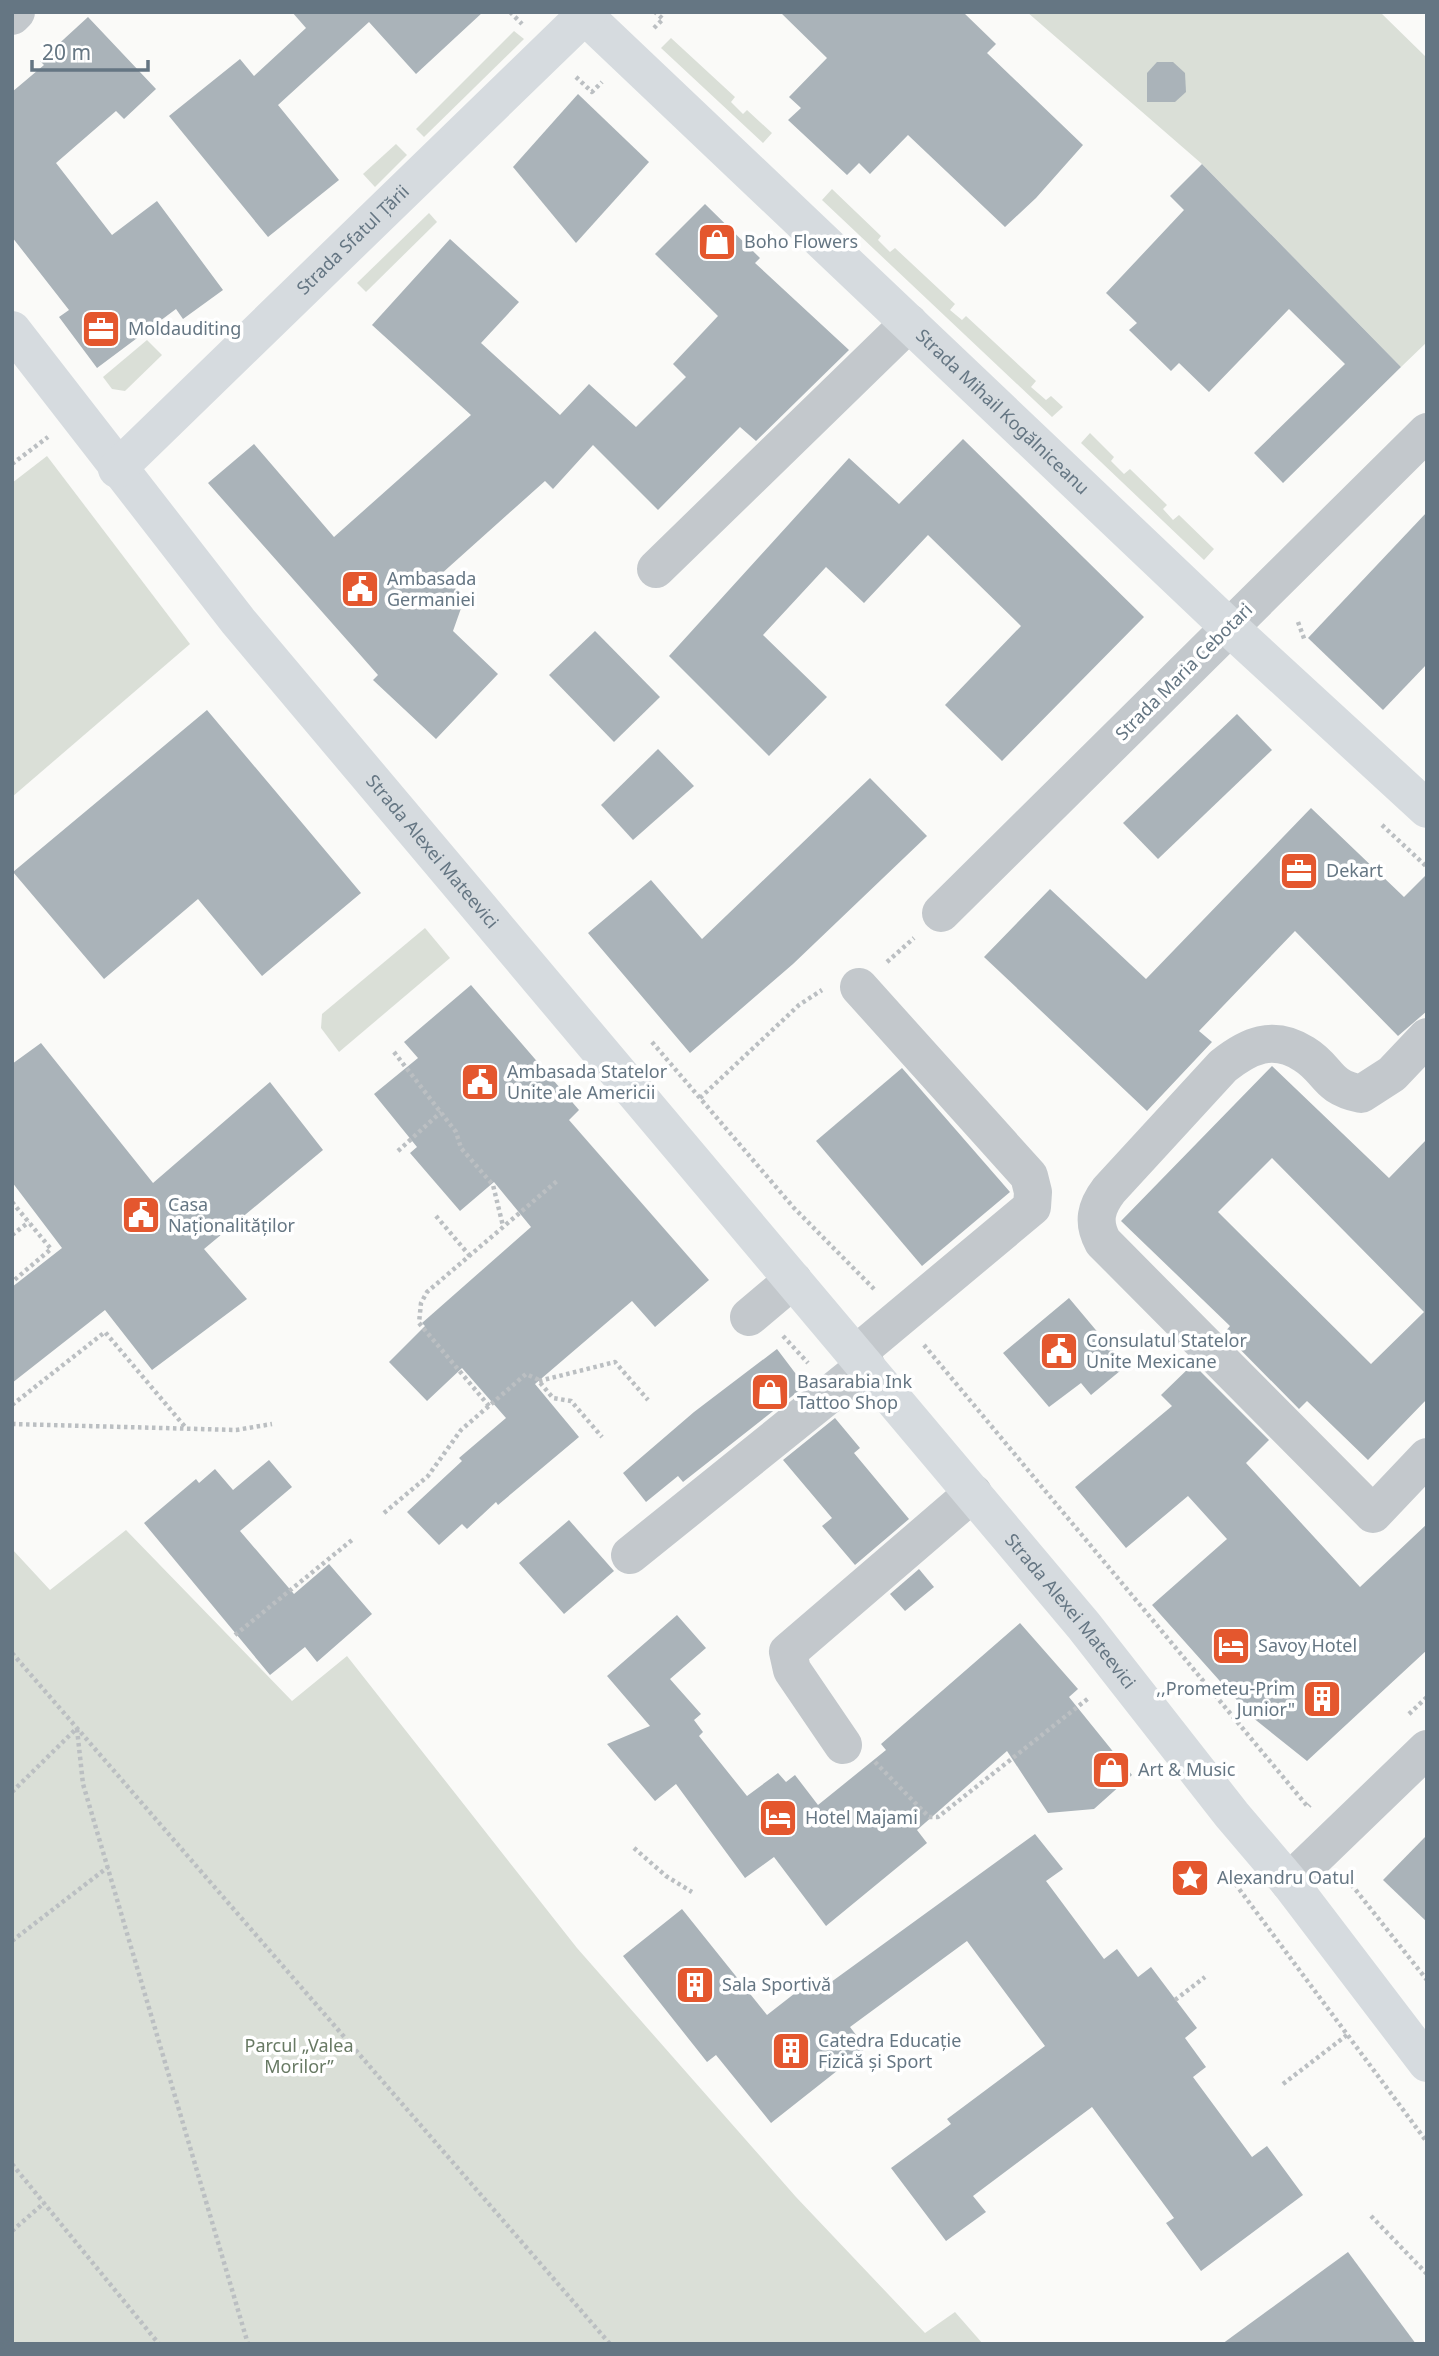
<svg xmlns="http://www.w3.org/2000/svg" width="1439" height="2356" font-family="'Noto Sans',sans-serif">
<style>
.green{fill:#dadfd7}
.building{fill:#aab3b9;fill-rule:evenodd}
.lines{fill:none;stroke-linecap:round;stroke-linejoin:round}
.path{stroke:#bbbfc2;stroke-width:4.5;stroke-dasharray:3.5 3.5;stroke-linecap:butt}
.minor{stroke:#c3c8cc;stroke-width:38}
.major{stroke:#d6dbdf;stroke-width:38}
.labels{text-anchor:middle;stroke-width:7;stroke-linejoin:round;paint-order:stroke}
.street-label{font-size:18px;fill:#657683;stroke:#fff}
.poi-label{font-size:18px;fill:#657683;stroke:#fff;text-anchor:start}
.park-label{font-size:18px;fill:#687a64;stroke:#fff}
</style>
<rect width="100%" height="100%" fill="#fafaf8"/>
<!-- green -->
<g class="green">
<path d="M1027 12H1380L1427 58V342L1401 367 1202 164Z"/>
<path d="M514 31 524 39 424 137 416 129Z"/>
<path d="M671 38 735 97 731 102 743 114 747 110 772 133 763 143 661 48Z"/>
<path d="M396 144 407 155 375 187 363 174Z"/>
<path d="M832 189 881 236 878 240 890 252 895 248 955 304 950 310 962 320 966 316 1036 381 1031 387 1046 400 1051 396 1063 407 1052 417 822 200Z"/>
<path d="M429 213 437 222 366 292 357 283Z"/>
<path d="M147 340 162 355 125 391 112 389 103 377Z"/>
<path d="M1090 433 1114 457 1111 461 1124 474 1130 469 1167 505 1163 509 1173 520 1179 515 1214 549 1204 560 1081 443Z"/>
<path d="M47 456 190 644 12 797V483Z"/>
<path d="M425 928 450 958 339 1052 321 1028 322 1014Z"/>
<path d="M126 1530 292 1701 347 1656 577 1948 796 2197 925 2333 955 2312 983 2344H12V1549L50 1590Z"/>
</g>
<!-- building -->
<g class="building">
<path d="M292 12H483L416 74 369 22 278 105 339 180 268 237 169 116 240 59 254 76 306 28Z"/>
<path d="M780 12H963L996 44 987 53 1083 145 1036 198 1005 227 908 135 870 174 859 163 847 175 788 120 801 108 789 97 827 58Z"/>
<path d="M88 17 156 89 124 119 116 111 56 163 112 235 157 201 223 290 183 319 176 309 97 368 59 317 69 310 12 237V92L44 65 40 61Z"/>
<path d="M1157 62H1173L1185 73 1186 92 1175 102H1147V73Z"/>
<path d="M578 94 649 162 576 243 513 167Z"/>
<path d="M1202 164 1401 367 1283 483 1254 453 1345 364 1289 309 1209 392 1179 363 1171 371 1129 330 1137 323 1106 293 1184 210 1170 196Z"/>
<path d="M705 204 760 258 755 263 849 350 756 441 740 427 658 510 593 445 553 489 545 481 440 575 465 597 453 631 498 674 436 739 373 680 378 675 208 483 254 444 334 537 471 415 372 325 450 239 519 302 481 343 560 415 589 384 636 427 686 377 673 364 718 316 655 254Z"/>
<path d="M963 439 1144 617 1002 761 945 705 1021 626 928 535 864 603 826 567 763 635 827 697 769 756 669 656 849 458 899 504Z"/>
<path d="M1427 512V664L1383 710 1308 638Z"/>
<path d="M595 631 660 697 614 742 549 675Z"/>
<path d="M207 710 361 893 262 976 198 899 104 979 13 872Z"/>
<path d="M1237 714 1272 750 1158 859 1123 823Z"/>
<path d="M658 749 694 786 633 840 601 805Z"/>
<path d="M870 778 927 836 793 964 690 1053 588 933 651 880 702 939Z"/>
<path d="M1311 808 1404 897 1427 874V1011L1398 1036 1295 931 1199 1031 1212 1042 1147 1111 984 957 1050 889 1146 979Z"/>
<path d="M471 985 579 1110 569 1120 709 1280 655 1327 632 1301 535 1384 579 1437 498 1505 496 1502 467 1529 462 1524 439 1545 407 1512 462 1461 459 1458 506 1418 462 1368 427 1401 389 1362 425 1326 422 1323 531 1227 494 1182 460 1211 410 1153 417 1147 374 1094 418 1058 404 1042Z"/>
<path d="M41 1043 153 1183 270 1082 323 1150 204 1249 247 1299 152 1370 105 1310 12 1383V1287L62 1248 12 1182V1064Z"/>
<path d="M1272 1066 1389 1178 1427 1139V1399L1368 1460 1307 1401 1299 1409 1224 1333 1230 1326 1121 1221ZM1272 1158 1424 1312 1371 1364 1218 1212Z"/>
<path d="M902 1068 1010 1192 922 1266 816 1141Z"/>
<path d="M1069 1298 1126 1366 1091 1395 1081 1383 1049 1407 1003 1353Z"/>
<path d="M777 1349 805 1386 683 1482 678 1476 646 1502 623 1473 694 1412Z"/>
<path d="M1193 1364 1269 1440 1246 1463 1360 1587 1427 1524V1650L1307 1761 1252 1717 1152 1605 1227 1539 1188 1496 1126 1548 1075 1487 1172 1406 1161 1395Z"/>
<path d="M835 1418 860 1448 854 1453 909 1519 855 1565 822 1526 832 1518 783 1460Z"/>
<path d="M269 1460 292 1487 240 1531 294 1594 329 1564 372 1614 317 1662 305 1647 270 1675 144 1523 196 1479 199 1483 215 1469 233 1490Z"/>
<path d="M569 1520 614 1571 564 1614 519 1563Z"/>
<path d="M919 1569 934 1587 905 1611 890 1594Z"/>
<path d="M677 1615 706 1648 670 1679 701 1714 694 1720 703 1732 699 1736 747 1796 778 1773 786 1782 795 1775 818 1805 886 1750 881 1744 1020 1623 1078 1689 1069 1697 1132 1775 1094 1809 1048 1813 1007 1751 917 1830 927 1843 826 1926 774 1857 745 1878 676 1784 655 1801 607 1744 650 1726 607 1676Z"/>
<path d="M1035 1834 1063 1869 1046 1881 1104 1959 1117 1949 1138 1977 1151 1967 1197 2028 1185 2038 1206 2067 1193 2077 1252 2157 1267 2146 1303 2195 1201 2271 1166 2223 1174 2218 1092 2107 973 2196 986 2212 946 2241 891 2168 951 2124 947 2119 1045 2046 967 1941 850 2027 866 2048 771 2123 716 2055 707 2062 623 1956 682 1909 767 2015 808 1983 816 1993Z"/>
<path d="M1427 1835V1922L1383 1880Z"/>
<path d="M1348 2252 1416 2344H1222Z"/>
</g>
<g class="lines">
<!-- path -->
<g class="path">
<path d="M510 12 522 24"/>
<path d="M654 28 663 19 655 12"/>
<path d="M576 77 592 92 602 82"/>
<path d="M12 464 48 437"/>
<path d="M1298 622 1305 641"/>
<path d="M1382 825 1427 867"/>
<path d="M887 962 914 938"/>
<path d="M652 1042 794 1208 874 1289"/>
<path d="M394 1052 456 1132 461 1148 493 1185 503 1226"/>
<path d="M700 1098 799 1005 822 990"/>
<path d="M398 1151 441 1112"/>
<path d="M12 1202 51 1249 12 1282"/>
<path d="M436 1216 470 1256"/>
<path d="M12 1235 29 1222"/>
<path d="M783 1336 808 1363"/>
<path d="M924 1345 1308 1807 1310 1805"/>
<path d="M539 1381 615 1362 648 1400"/>
<path d="M12 1405 105 1332 186 1428"/>
<path d="M489 1406 419 1323 421 1303 427 1292 557 1181"/>
<path d="M12 1424 236 1430 272 1424"/>
<path d="M384 1513 428 1476 461 1430 526 1374 537 1379 553 1398 571 1401 602 1437"/>
<path d="M235 1635 352 1540"/>
<path d="M12 1653 610 2344"/>
<path d="M1409 1714 1427 1697"/>
<path d="M77 1729 83 1784 248 2344"/>
<path d="M875 1762 929 1817H938L1090 1697"/>
<path d="M12 1792 76 1729"/>
<path d="M634 1848 666 1876 692 1892"/>
<path d="M1231 1878 1427 2142"/>
<path d="M1347 1879 1427 1980"/>
<path d="M12 1941 108 1867"/>
<path d="M1175 2000 1205 1977"/>
<path d="M1283 2084 1347 2035"/>
<path d="M12 2164 159 2344"/>
<path d="M1371 2216 1427 2274"/>
<path d="M12 2231 44 2203"/>
</g>
<!-- minor -->
<g class="minor">
<path d="M12 16 16 12"/>
<path d="M656 569 909 323"/>
<path d="M941 913 1427 432"/>
<path d="M1427 1037 1392 1074 1361 1094C1324 1086 1330 1070 1304 1054 1273 1034 1248 1046 1223 1066L1109 1190C1096 1207 1092 1222 1103 1242L1373 1514 1427 1457"/>
<path d="M749 1317 793 1280"/>
<path d="M856 1354 1032 1207 1033 1192 1029 1176 859 987"/>
<path d="M630 1555 866 1365"/>
<path d="M843 1745 792 1670 788 1652 973 1493"/>
<path d="M1289 1882 1427 1749"/>
</g>
<!-- major -->
<g class="major">
<path id="s1" d="M581 12 1230 628 1427 809"/>
<path id="s2" d="M12 330 238 621 1084 1626 1232 1815 1289 1882 1427 2063"/>
<path id="s3" d="M117 469 588 12"/>
</g>
</g>
<!-- icons -->
<defs>
<g id="shop-square" transform="scale(2.0125)"><rect x="-9" y="-9" width="18" height="18" rx="4" fill="#e4572e" stroke="#fff"/><path d="M-5-2.5h2.3a2.7 3.5 0 0 1 5.4 0H5L5.5 6h-11ZM-1.5-2.5h3a1.5 2.3 0 0 0-3 0Z" fill="#fff"/></g>
<g id="office-square" transform="scale(2.0125)"><rect x="-9" y="-9" width="18" height="18" rx="4" fill="#e4572e" stroke="#fff"/><path d="M-6-3h4V-5.5h4V-3h4V5H-6ZM-1-4.5V-3h2v-1.5ZM-6 0V1H6V0Z" fill="#fff"/></g>
<g id="civic-square" transform="scale(2.0125)"><rect x="-9" y="-9" width="18" height="18" rx="4" fill="#e4572e" stroke="#fff"/><path d="M-.6-6.5H3V-4.5H.6V-3L4-1V1h2V6H-6V1h2V-1L-.6-3ZM-1.2 2.5V6h2.4V2.5Z" fill="#fff"/></g>
<g id="hotel-square" transform="scale(2.0125)"><rect x="-9" y="-9" width="18" height="18" rx="4" fill="#e4572e" stroke="#fff"/><path d="M-6-4.5h1.5V1H6V5H4.5V3h-9V5H-6ZM-4 0a1.8 1.8 0 1 1 3.6 0ZM.5 0V-2.5h3Q6-2.5 6 0Z" fill="#fff"/></g>
<g id="building-square" transform="scale(2.0125)"><rect x="-9" y="-9" width="18" height="18" rx="4" fill="#e4572e" stroke="#fff"/><path d="M-4-6H4V6H1V3H-1V6H-4ZM-2.5-4.3h1.7v1.8h-1.7ZM.8-4.3h1.7v1.8H.8ZM-2.5-1h1.7V.8h-1.7ZM.8-1h1.7V.8H.8Z" fill="#fff"/></g>
<g id="sight-square" transform="scale(2.0125)"><rect x="-9" y="-9" width="18" height="18" rx="4" fill="#e4572e" stroke="#fff"/><path d="M0-6L1.8-2.2L6-1.7L2.9 1.2L3.7 5.4L0 3.3L-3.7 5.4L-2.9 1.2L-6-1.7L-1.8-2.2Z" fill="#fff"/></g>
</defs>
<g fill-rule="evenodd">
<use href="#shop-square" x="717" y="242"/>
<use href="#office-square" x="101" y="329"/>
<use href="#civic-square" x="360" y="589"/>
<use href="#office-square" x="1299" y="871"/>
<use href="#civic-square" x="480" y="1082"/>
<use href="#civic-square" x="141" y="1215"/>
<use href="#civic-square" x="1059" y="1351"/>
<use href="#shop-square" x="770" y="1392"/>
<use href="#hotel-square" x="1231" y="1646"/>
<use href="#building-square" x="1322" y="1699"/>
<use href="#shop-square" x="1111" y="1770"/>
<use href="#hotel-square" x="778" y="1818"/>
<use href="#sight-square" x="1190" y="1878"/>
<use href="#building-square" x="695" y="1985"/>
<use href="#building-square" x="791" y="2051"/>
</g>
<g class="labels">
<!-- street labels -->
<g class="street-label">
<text dy="6" stroke="none"><textPath href="#s3" startOffset="329">Strada Sfatul Țării</textPath></text>
<text dy="6" stroke="none"><textPath href="#s1" startOffset="581">Strada Mihail Kogălniceanu</textPath></text>
<text transform="translate(1184 672) rotate(-45)" y="6">Strada Maria Cebotari</text>
<text dy="6" stroke="none"><textPath href="#s2" startOffset="670">Strada Alexei Mateevici</textPath></text>
<text dy="6" stroke="none"><textPath href="#s2" startOffset="1662">Strada Alexei Mateevici</textPath></text>
</g>
<!-- poi labels -->
<g class="poi-label">
<text x="744" y="248">Boho Flowers</text>
<text x="128" y="335">Moldauditing</text>
<text x="387" y="585">Ambasada<tspan x="387" dy="21">Germaniei</tspan></text>
<text x="1326" y="877">Dekart</text>
<text x="507" y="1078">Ambasada Statelor<tspan x="507" dy="21">Unite ale Americii</tspan></text>
<text x="168" y="1211">Casa<tspan x="168" dy="21">Naționalităților</tspan></text>
<text x="1086" y="1347">Consulatul Statelor<tspan x="1086" dy="21">Unite Mexicane</tspan></text>
<text x="797" y="1388">Basarabia Ink<tspan x="797" dy="21">Tattoo Shop</tspan></text>
<text x="1258" y="1652">Savoy Hotel</text>
<text x="1295" y="1695" text-anchor="end">,,Prometeu-Prim<tspan x="1295" dy="21">Junior"</tspan></text>
<text x="1138" y="1776">Art &amp; Music</text>
<text x="805" y="1824">Hotel Majami</text>
<text x="1217" y="1884">Alexandru Oatul</text>
<text x="722" y="1991">Sala Sportivă</text>
<text x="818" y="2047">Catedra Educație<tspan x="818" dy="21">Fizică și Sport</tspan></text>
</g>
<!-- park labels -->
<g class="park-label">
<text x="299" y="2052">Parcul „Valea<tspan x="299" dy="21">Morilor”</tspan></text>
</g>
</g>
<!-- border -->
<rect width="1439" height="2356" fill="none" stroke="#657683" stroke-width="28"/>
<!-- scale -->
<path d="M32 60v10h116v-10" fill="none" stroke="#657683" stroke-width="3.5"/>
<text x="42" y="60" font-size="21" fill="#657683" stroke="#ffffff" stroke-width="5" paint-order="stroke">20 m</text>
</svg>
